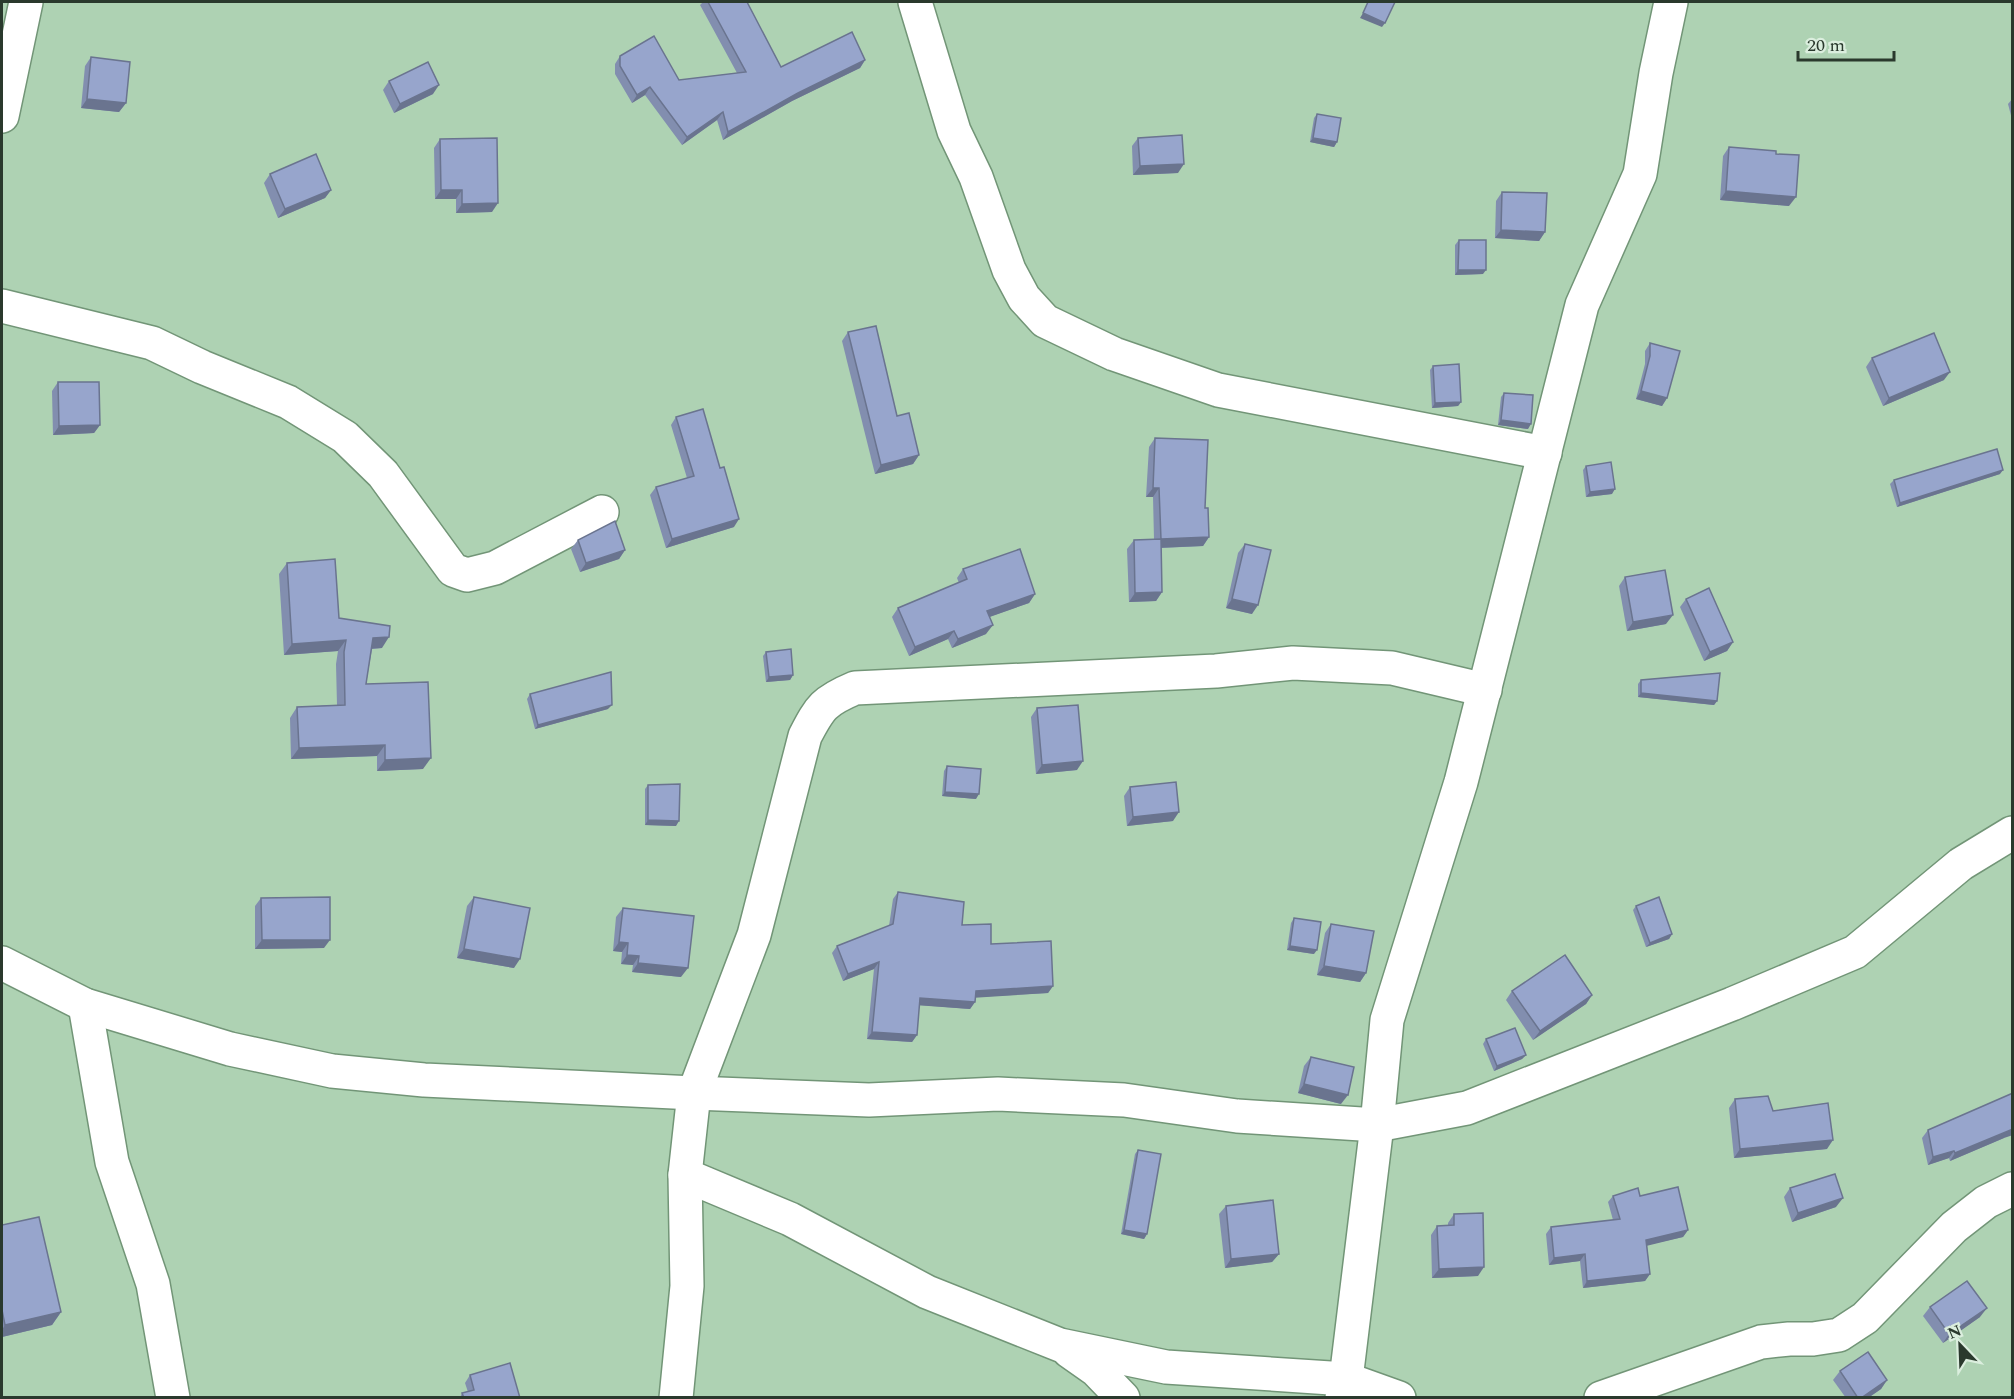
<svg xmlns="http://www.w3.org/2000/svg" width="2014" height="1399" font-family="Spectral,serif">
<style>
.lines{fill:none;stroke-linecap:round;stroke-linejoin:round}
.street-casing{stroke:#729577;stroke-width:36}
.street{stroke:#fff;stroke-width:33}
.wall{fill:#828eaf}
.shaded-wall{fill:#6a748f}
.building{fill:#97a5cc;stroke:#6a748f;stroke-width:1.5}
</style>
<rect width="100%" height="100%" fill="#aed2b3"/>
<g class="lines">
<!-- street casing -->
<g class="street-casing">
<g id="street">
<path d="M915 2 954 131 976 177 1009 270 1024 298 1045 321 1114 354 1218 390 1545 453"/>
<path d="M2 116 26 2"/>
<path d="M2 306 152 343 202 367 288 402 345 437 383 474 453 570 467 575 495 568 602 512"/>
<path d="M2 963 85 1005 230 1049 332 1071 424 1080 694 1093 869 1100 998 1094 1124 1100 1237 1116 1377 1125 1467 1108 1732 1004 1855 952 1961 864 2012 833"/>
<path d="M85 1005 112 1162 153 1284 173 1398"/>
<path d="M685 1175 790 1219 927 1292 1060 1345 1166 1367 1346 1379 1399 1398"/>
<path d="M1069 1351 1096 1370 1123 1398"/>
<path d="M676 1398 687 1286 685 1175 694 1093 754 935 805 736C820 707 824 701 855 688L1216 671 1293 663 1392 668 1485 690"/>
<path d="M1342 1398 1346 1379 1377 1125 1387 1020 1461 782 1582 305 1640 174 1656 73 1671 2"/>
<path d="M1601 1398 1761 1342 1789 1339H1813L1839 1335 1865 1318 1954 1227 1986 1202 2012 1189"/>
</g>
</g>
<!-- street -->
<use href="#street" class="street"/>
</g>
<!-- wall -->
<g class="wall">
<path d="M703 2H747L781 67 865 60 860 68 792 101 723 140 717 120 682 145 645 95 632 103 615 74V64L620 56 679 80 737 73 700 5Z"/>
<path d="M91 57 126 103 119 112 81 108 85 66Z"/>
<path d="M389 81 433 94 394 113 383 90Z"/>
<path d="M2013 98V123L2008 104Z"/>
<path d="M1317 114 1337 142 1334 147 1310 142 1314 118Z"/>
<path d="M1138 138 1178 173 1133 175 1132 146Z"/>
<path d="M440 139 492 212 456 213V199H435L434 148Z"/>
<path d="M1729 147 1776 154 1789 206 1720 200 1723 156Z"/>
<path d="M270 174 331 190 325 198 278 218 264 183Z"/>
<path d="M1502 192 1545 232 1539 241 1495 238 1496 201Z"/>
<path d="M1459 240 1483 274 1455 275V245Z"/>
<path d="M848 332 919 455 913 464 875 474 842 341Z"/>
<path d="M1650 343 1667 398 1662 406 1636 399 1645 364V351Z"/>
<path d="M1872 358 1944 380 1883 406 1866 367Z"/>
<path d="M1433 366 1461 402 1458 406 1432 408 1430 370Z"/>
<path d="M58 382 100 425 94 433 53 435 52 391Z"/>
<path d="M1504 393 1528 429 1498 425 1501 397Z"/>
<path d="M676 417 734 527 666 548 650 495 656 487 687 478 671 425Z"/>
<path d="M1155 438 1205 508 1209 537 1203 546 1161 548 1162 592 1156 601 1129 602 1127 549 1134 540 1154 539 1153 497H1146L1149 447Z"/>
<path d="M1586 466 1612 494 1586 497 1583 470Z"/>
<path d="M2000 474 1897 507 1890 484 1894 480Z"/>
<path d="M578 540 625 550 619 559 580 572 571 549Z"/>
<path d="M1245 544 1252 614 1226 608 1238 553Z"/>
<path d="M287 563 339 618 382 648 372 649 366 684 423 769 377 771V756L291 759 290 718 297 707 337 705 336 664 338 651 284 655 279 574Z"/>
<path d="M963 569 1035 594 1029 603 989 617 986 634 952 648 948 639 909 656 892 617 898 608 959 583 957 578Z"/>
<path d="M1625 577 1666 624 1627 631 1619 586Z"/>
<path d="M1686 599 1733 642 1727 651 1704 661 1680 607Z"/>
<path d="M766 652 793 675 790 680 766 682 763 656Z"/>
<path d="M1641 680 1717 701 1714 705 1638 697V684Z"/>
<path d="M530 694 608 709 535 729 527 699Z"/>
<path d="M1037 708 1077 770 1036 774 1031 717Z"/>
<path d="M947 766 976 799 942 796 944 771Z"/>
<path d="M648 785 676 826 645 825V789Z"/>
<path d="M1130 787 1173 821 1127 826 1124 796Z"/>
<path d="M898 892 962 925 1053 986 1048 993 975 997V1002L970 1009 919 1005 917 1035 912 1042 867 1039 874 969 843 981 832 953 837 946 889 926 893 899Z"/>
<path d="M474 897 514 968 457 958 467 906Z"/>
<path d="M261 898 324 948 255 949V906Z"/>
<path d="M1636 906 1672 934 1669 939 1646 947 1633 910Z"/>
<path d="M623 908 681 977 632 972 633 965 621 964 622 952 613 951 616 917Z"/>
<path d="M1294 918 1314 954 1287 950 1291 923Z"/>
<path d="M1331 924 1366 973 1360 982 1317 975 1325 933Z"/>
<path d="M1512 991 1592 995 1586 1004 1533 1040 1506 1000Z"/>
<path d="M1486 1039 1526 1055 1522 1059 1494 1071 1483 1044Z"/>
<path d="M1311 1057 1341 1104 1298 1093 1304 1066Z"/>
<path d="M1735 1099 1773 1111 1827 1149 1734 1158 1729 1108Z"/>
<path d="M1928 1130 2004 1138 1950 1161 1949 1158 1928 1165 1922 1138Z"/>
<path d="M1138 1150 1147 1234 1144 1239 1121 1234 1135 1154Z"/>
<path d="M1790 1188 1836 1207 1792 1222 1784 1197Z"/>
<path d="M1613 1196H1640L1688 1230 1683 1237 1647 1245 1650 1274 1645 1281 1583 1288 1580 1261 1549 1265 1546 1234 1551 1227 1613 1220 1608 1202Z"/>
<path d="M1226 1206 1279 1254 1272 1262 1225 1268 1219 1214Z"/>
<path d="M1454 1214 1478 1276 1432 1278 1431 1235 1437 1226H1448V1223Z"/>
<path d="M2 1225 61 1312 52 1325 2 1337Z"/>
<path d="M1930 1307 1980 1317 1943 1343 1923 1316Z"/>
<path d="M1840 1371 1887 1380 1881 1389 1868 1398H1846L1833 1380Z"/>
<path d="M470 1375 520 1398H460L462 1393 468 1392 465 1383Z"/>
</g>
<!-- shaded-wall -->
<g class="shaded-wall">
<path d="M1363 13 1385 23 1382 27 1360 18Z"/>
<path d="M865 60 860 68 792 101 723 140 728 132 798 93Z"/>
<path d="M439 85 433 94 394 113 400 104Z"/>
<path d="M650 87 645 95 632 103 637 95Z"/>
<path d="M87 99 126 103 119 112 81 108Z"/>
<path d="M723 112 717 120 682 145 687 137Z"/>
<path d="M1313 138 1337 142 1334 147 1310 142Z"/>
<path d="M1184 164 1178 173 1133 175 1140 166Z"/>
<path d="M331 190 325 198 278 218 285 209Z"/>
<path d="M441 190H462L456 199H435Z"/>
<path d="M1726 191 1796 197 1789 206 1720 200Z"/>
<path d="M498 203 492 212 456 213 462 204Z"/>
<path d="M1501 230 1545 232 1539 241 1495 238Z"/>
<path d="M1458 270H1486L1483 274 1455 275Z"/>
<path d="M1950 372 1944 380 1883 406 1889 398Z"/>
<path d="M1641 391 1667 398 1662 406 1636 399Z"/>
<path d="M1461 402 1458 406 1432 408 1435 403Z"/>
<path d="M1501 420 1531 424 1528 429 1498 425Z"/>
<path d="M100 425 94 433 53 435 59 426Z"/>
<path d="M919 455 913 464 875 474 881 465Z"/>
<path d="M2003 470 2000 474 1897 507 1900 503Z"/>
<path d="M1153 488H1159L1153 497H1146Z"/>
<path d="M1615 489 1612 494 1586 497 1590 492Z"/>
<path d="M739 519 734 527 666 548 672 539Z"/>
<path d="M1209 537 1203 546 1155 548 1161 539Z"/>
<path d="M625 550 619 559 580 572 586 563Z"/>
<path d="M1162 592 1156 601 1129 602 1135 593Z"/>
<path d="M1035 594 1029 603 981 620 987 611Z"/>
<path d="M1232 599 1258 605 1252 614 1226 608Z"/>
<path d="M1673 615 1666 624 1627 631 1633 622Z"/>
<path d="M993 625 986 634 952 648 958 639Z"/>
<path d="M954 631 948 639 909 656 915 647Z"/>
<path d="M389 637 382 648 366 649 373 638Z"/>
<path d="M346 640 338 651 284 655 292 644Z"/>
<path d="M1733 642 1727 651 1704 661 1710 652Z"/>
<path d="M793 675 790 680 766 682 769 677Z"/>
<path d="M1641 693 1717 701 1714 705 1638 697Z"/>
<path d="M612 705 608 709 535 729 538 725Z"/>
<path d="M385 745 377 756 291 759 299 748Z"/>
<path d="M431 758 423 769 377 771 385 760Z"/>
<path d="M1083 761 1077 770 1036 774 1042 765Z"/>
<path d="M945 792 979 794 976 799 942 796Z"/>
<path d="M1179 812 1173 821 1127 826 1133 817Z"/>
<path d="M648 820 679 821 676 826 645 825Z"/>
<path d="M1672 934 1669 939 1646 947 1650 943Z"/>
<path d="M262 940H330L324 948 255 949Z"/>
<path d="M619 942 628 943 622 952 613 951Z"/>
<path d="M1290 946 1317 950 1314 954 1287 950Z"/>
<path d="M464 949 520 959 514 968 457 958Z"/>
<path d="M627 955 639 956 633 965 621 964Z"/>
<path d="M879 962 874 969 843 981 848 974Z"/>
<path d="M638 963 688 968 681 977 632 972Z"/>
<path d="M1324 966 1366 973 1360 982 1317 975Z"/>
<path d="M1053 986 1048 993 971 998 976 991Z"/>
<path d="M1592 995 1586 1004 1533 1040 1540 1031Z"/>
<path d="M920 998 975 1002 970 1009 915 1005Z"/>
<path d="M872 1032 917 1035 912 1042 867 1039Z"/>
<path d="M1526 1055 1522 1059 1494 1071 1497 1066Z"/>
<path d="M1304 1084 1348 1095 1341 1104 1298 1093Z"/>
<path d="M2013 1129V1135L2004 1138 1950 1161 1955 1153Z"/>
<path d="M1833 1140 1827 1149 1734 1158 1740 1149Z"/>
<path d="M1954 1151 1949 1158 1928 1165 1933 1157Z"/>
<path d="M1843 1198 1836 1207 1792 1222 1798 1213Z"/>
<path d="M1124 1230 1147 1234 1144 1239 1121 1234Z"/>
<path d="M1688 1230 1683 1237 1642 1247 1646 1240Z"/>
<path d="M1279 1254 1272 1262 1225 1268 1231 1259Z"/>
<path d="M1585 1254 1580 1261 1549 1265 1554 1258Z"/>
<path d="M1484 1267 1478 1276 1432 1278 1439 1269Z"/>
<path d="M1650 1274 1645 1281 1583 1288 1587 1281Z"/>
<path d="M1987 1308 1980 1317 1943 1343 1949 1334Z"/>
<path d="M61 1312 52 1325 2 1337V1330L5 1325Z"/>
<path d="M1887 1380 1881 1389 1868 1398H1861Z"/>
</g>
<!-- building -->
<g class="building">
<path d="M708 2H747L781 67 852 32 865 60 798 93 728 132 723 112 687 137 650 87 637 95 620 66V56L654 36 679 80 746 72Z"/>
<path d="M1368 2H1395L1385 23 1363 13Z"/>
<path d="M91 57 130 62 126 103 87 99Z"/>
<path d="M428 62 439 85 400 104 389 81Z"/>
<path d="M1317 114 1341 118 1337 142 1313 138Z"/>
<path d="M1182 135 1184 164 1140 166 1138 138Z"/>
<path d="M497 138 498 203 462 204V190H441L440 139Z"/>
<path d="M1729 147 1776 151V154L1799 155 1796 197 1726 191Z"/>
<path d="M316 154 331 190 285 209 270 174Z"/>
<path d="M1502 192 1547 193 1545 232 1501 230Z"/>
<path d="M1459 240H1486V270H1458Z"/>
<path d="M876 326 897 416 909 413 919 455 881 465 848 332Z"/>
<path d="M1934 333 1950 372 1889 398 1872 358Z"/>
<path d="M1650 343 1680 351 1667 398 1641 391 1650 356Z"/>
<path d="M1459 364 1461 402 1435 403 1433 366Z"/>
<path d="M58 382H99L100 425 59 426Z"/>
<path d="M1504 393 1533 395 1531 424 1501 420Z"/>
<path d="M703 409 720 468 724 467 739 519 672 539 656 487 694 476 676 417Z"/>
<path d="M1155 438 1208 440 1205 508H1208L1209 537 1161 539 1159 488H1153Z"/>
<path d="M1997 449 2003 470 1900 503 1894 480Z"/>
<path d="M1611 462 1615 489 1590 492 1586 466Z"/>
<path d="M615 521 625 550 586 563 578 540Z"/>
<path d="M1161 539 1162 592 1135 593 1134 540Z"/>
<path d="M1245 544 1271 550 1258 605 1232 599Z"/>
<path d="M1020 549 1035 594 987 611 993 625 958 639 954 631 915 647 898 608 967 579 963 569Z"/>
<path d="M335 559 339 618 390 626 389 637 373 638 366 684 428 682 431 758 385 760V745L299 748 297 707 345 705 344 652 346 640 292 644 287 563Z"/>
<path d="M1665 570 1673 615 1633 622 1625 577Z"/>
<path d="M1709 588 1733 642 1710 652 1686 599Z"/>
<path d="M791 649 793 675 769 677 766 652Z"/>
<path d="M611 672 612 705 538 725 530 694Z"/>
<path d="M1720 673 1717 701 1641 693V680Z"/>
<path d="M1078 705 1083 761 1042 765 1037 708Z"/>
<path d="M947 766 981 769 979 794 945 792Z"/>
<path d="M1176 782 1179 812 1133 817 1130 787Z"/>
<path d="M680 784 679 821 648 820V785Z"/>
<path d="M898 892 964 902 962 925 991 924V944L1051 941 1053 986 976 991 975 1002 920 998 917 1035 872 1032 879 962 848 974 837 946 893 924Z"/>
<path d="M330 897V940H262L261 898Z"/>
<path d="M474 897 530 908 520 959 464 949Z"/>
<path d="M1659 897 1672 934 1650 943 1636 906Z"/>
<path d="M623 908 694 916 688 968 638 963 639 956 627 955 628 943 619 942Z"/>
<path d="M1294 918 1321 922 1317 950 1290 946Z"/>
<path d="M1331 924 1374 931 1366 973 1324 966Z"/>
<path d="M1565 955 1592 995 1540 1031 1512 991Z"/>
<path d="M1515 1028 1526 1055 1497 1066 1486 1039Z"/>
<path d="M1311 1057 1354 1067 1348 1095 1304 1084Z"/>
<path d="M2013 1093V1129L1955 1153 1954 1151 1933 1157 1928 1130Z"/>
<path d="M1768 1096 1773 1111 1828 1103 1833 1140 1740 1149 1735 1099Z"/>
<path d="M1138 1150 1161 1154 1147 1234 1124 1230Z"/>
<path d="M1835 1174 1843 1198 1798 1213 1790 1188Z"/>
<path d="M1678 1187 1688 1230 1646 1240 1650 1274 1587 1281 1585 1254 1554 1258 1551 1227 1620 1219 1613 1196 1638 1188 1640 1196Z"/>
<path d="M1273 1200 1279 1254 1231 1259 1226 1206Z"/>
<path d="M1483 1213 1484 1267 1439 1269 1437 1226 1454 1225V1214Z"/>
<path d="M39 1217 61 1312 5 1325 2 1310V1225Z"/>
<path d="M1967 1281 1987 1308 1949 1334 1930 1307Z"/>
<path d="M1868 1352 1887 1380 1861 1398H1858L1840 1371Z"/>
<path d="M510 1363 520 1398H464L462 1393 474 1390 470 1375Z"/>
</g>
<!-- border -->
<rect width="2014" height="1399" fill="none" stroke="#2a392d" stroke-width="6"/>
<!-- north arrow -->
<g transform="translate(1960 1345) rotate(337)" stroke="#dbeede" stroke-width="4.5" paint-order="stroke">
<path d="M0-4.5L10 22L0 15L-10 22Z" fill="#2a392d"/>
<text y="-9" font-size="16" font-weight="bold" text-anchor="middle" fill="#2a392d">N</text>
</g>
<!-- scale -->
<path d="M1798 51v9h96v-9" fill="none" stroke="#2a392d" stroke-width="3"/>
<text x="1807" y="51" font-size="18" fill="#2a392d" stroke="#dbeede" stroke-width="4.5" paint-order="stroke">20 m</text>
</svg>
